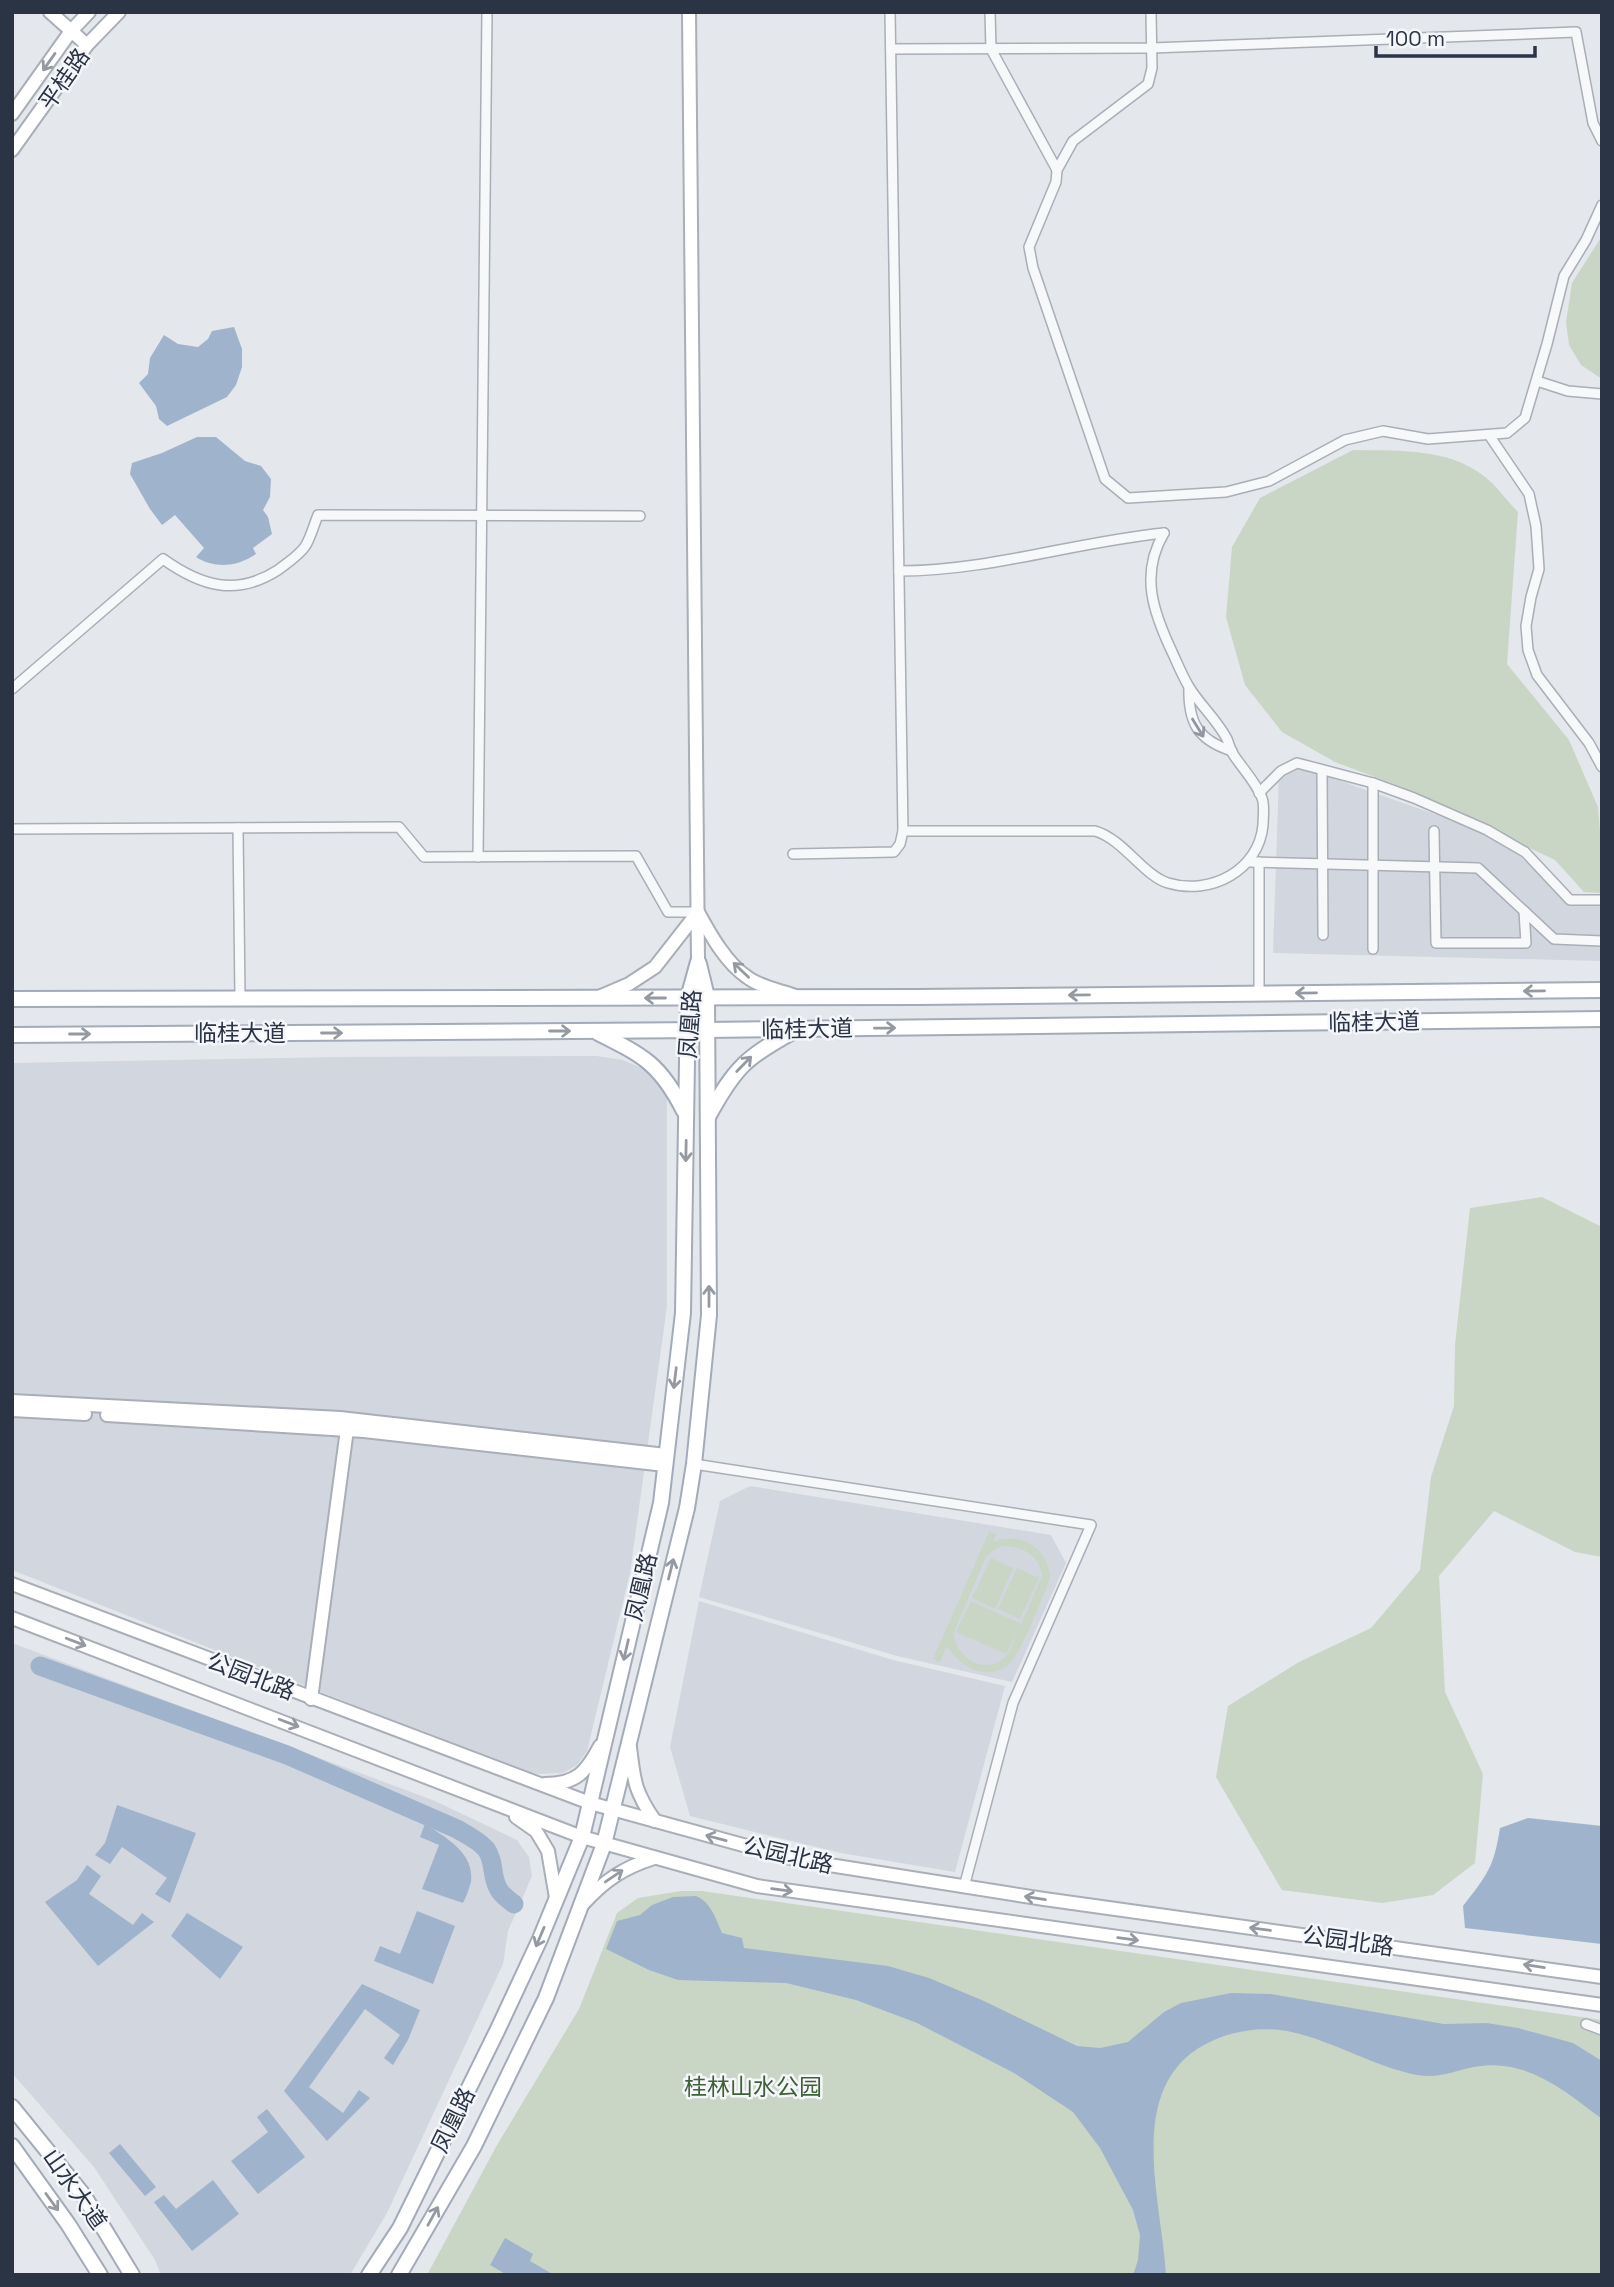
<svg xmlns="http://www.w3.org/2000/svg" width="1614" height="2287" font-family="'Space Grotesk','Noto Sans SC',sans-serif">
<style>
.built{fill:#d2d6de}
.green{fill:#c9d6c5;fill-rule:evenodd}
.water{fill:#9fb4cc}
.lines{fill:none;stroke-linecap:round;stroke-linejoin:round}
.river{stroke:#9fb4cc;stroke-width:19}
.street-casing{stroke:#a9aeb7;stroke-width:12}
.secondary-casing{stroke:#a9aeb7;stroke-width:16}
.primary-casing{stroke:#a3abb8;stroke-width:18}
.street{stroke:#f7f8fa;stroke-width:9}
.secondary{stroke:#fff;stroke-width:12}
.primary{stroke:#fff;stroke-width:14}
.oneway{stroke:#959aa2}
.oneway2{stroke:#9196a0}
.labels{text-anchor:middle;stroke-width:5;stroke-linejoin:round;paint-order:stroke}
.street-label{font-size:23px;fill:#2b3445;stroke:#f4f6f9}
.park-label{font-size:23px;fill:#3f6138;stroke:#f4f6f9}
</style>
<rect width="100%" height="100%" fill="#e4e7ec"/>
<!-- built -->
<g class="built">
<path d="M1301 767 1491 834 1503 840 1569 904 1602 903V961L1273 953 1279 775 1282 771Z"/>
<path d="M597 1056 623 1060 646 1070 657 1078 667 1097V1306L630 1573 587 1751 577 1765 563 1773 538 1774 519 1770 12 1570V1063L342 1057Z"/>
<path d="M750 1486 1051 1535 1066 1563 1012 1682 897 1656 699 1597 720 1501Z"/>
<path d="M699 1601 893 1660 1005 1686 955 1872 841 1853 690 1816 670 1747Z"/>
<path d="M12 1643 435 1801 517 1840 529 1857 532 1876 508 1931 503 1964 387 2213 350 2275H161L155 2260 94 2167 12 2073Z"/>
</g>
<!-- green -->
<g class="green">
<path d="M1602 236V379L1581 365 1569 345 1566 322 1572 283Z"/>
<path d="M1353 450C1401 451 1455 447 1492 483 1501 492 1509 503 1518 512L1507 664 1569 740 1598 807 1602 854 1601 893 1584 892 1555 860 1404 788 1335 762 1282 732 1245 685 1226 617 1232 547 1260 498Z"/>
<path d="M1542 1197 1602 1227V1557L1575 1552 1494 1511 1439 1576 1445 1692 1483 1774 1475 1863 1433 1895 1382 1903 1282 1890 1216 1777 1228 1706 1299 1662 1371 1628 1420 1570 1431 1477 1454 1406 1455 1345 1470 1208Z"/>
<path d="M989 1532 996 1534 993 1542C1020 1531 1048 1547 1050 1576 1047 1590 1020 1653 1011 1662 989 1684 960 1667 947 1646L940 1662 933 1659ZM1003 1546C1023 1546 1039 1555 1042 1576L1021 1624 971 1601 956 1632 1006 1654 1017 1632C1014 1640 1011 1651 1005 1657 985 1677 953 1656 954 1632L986 1557 995 1549Z"/>
<path d="M991 1558 1013 1568 995 1609 972 1598Z"/>
<path d="M1017 1568 1039 1578 1020 1619 998 1609Z"/>
<path d="M681 1891H702L1602 2020V2275H427L497 2145 579 2009 617 1913 638 1898Z"/>
</g>
<!-- water -->
<g class="water">
<path d="M234 327 242 349V367L236 385 227 397 167 426 159 419 156 406 139 383 148 374 150 358 164 335 178 344 198 347 208 339 212 331Z"/>
<path d="M197 437H216L245 461 261 466 271 479 270 497 263 510 268 517 272 534 253 548 256 554C237 567 215 569 196 557L204 548 175 515 162 525 150 509 130 474 132 463 162 453Z"/>
<path d="M117 1805 196 1833 170 1903 155 1894 167 1878 122 1847 110 1864 95 1855 105 1843Z"/>
<path d="M1528 1818 1602 1826V1944L1465 1928 1463 1906C1487 1875 1494 1867 1500 1828Z"/>
<path d="M425 1824C445 1837 475 1853 471 1882 469 1889 466 1897 463 1903L422 1889 439 1845 420 1837Z"/>
<path d="M87 1865 101 1876 89 1894 133 1925 142 1913 154 1922 98 1966 45 1902 77 1880Z"/>
<path d="M696 1896C711 1902 716 1919 722 1933L742 1938 744 1948 888 1966 929 1978 984 2001 1077 2046 1100 2048 1128 2042 1164 2012 1181 2003 1231 1993 1271 1994 1444 2024 1487 2023 1518 2028 1573 2043 1602 2061V2119C1564 2090 1525 2057 1474 2067 1454 2071 1438 2079 1417 2075 1372 2066 1332 2040 1287 2031 1262 2027 1237 2030 1214 2040 1121 2080 1162 2199 1166 2275H1133L1138 2260 1140 2235 1133 2210 1100 2148 1073 2112 1014 2073 917 2023 856 2000 786 1983 678 1980 649 1970 606 1949 617 1921 640 1915 652 1905 673 1897Z"/>
<path d="M417 1911 455 1926 433 1984 374 1961 380 1946 400 1954Z"/>
<path d="M187 1913 243 1947 220 1979 171 1936Z"/>
<path d="M362 1984 420 2010 408 2040 393 2065 384 2058 400 2035 365 2009 309 2087 343 2113 359 2090 370 2098 327 2141 284 2091Z"/>
<path d="M267 2109 305 2157 258 2194 231 2161 268 2132 257 2117Z"/>
<path d="M120 2144 156 2187 145 2196 109 2153Z"/>
<path d="M213 2180 239 2214 192 2251 154 2202 164 2195 176 2209Z"/>
<path d="M505 2238 533 2254 530 2261 554 2275H507L490 2265Z"/>
</g>
<g class="lines">
<!-- river -->
<path class="river" d="M40 1666 287 1755 457 1829C467 1835 478 1840 486 1849 495 1861 491 1876 498 1888 501 1895 508 1899 514 1904"/>
<!-- street casing -->
<g class="street-casing">
<g id="street">
<path d="M990 12 991 49 1057 170"/>
<path d="M1151 12 1152 68 1148 84 1073 141 1057 170 1056 182 1029 247 1033 268 1105 479 1128 498 1226 492 1269 481 1345 440 1383 431 1428 439 1507 433 1525 418 1547 344 1564 276 1586 240 1602 205"/>
<path d="M891 49 1152 48 1576 32 1593 123 1602 141"/>
<path d="M1537 381 1568 391 1602 394"/>
<path d="M1489 435 1529 494 1536 526 1539 569 1531 597 1526 626 1528 650 1537 675 1589 743 1602 767"/>
<path d="M899 571C988 571 1075 542 1164 533"/>
<path d="M1189 687C1188 723 1198 740 1232 751"/>
<path d="M12 689 163 559C201 586 236 597 278 570 287 563 300 555 306 545 311 536 314 525 318 515L640 516"/>
<path d="M1322 770 1323 935"/>
<path d="M1373 783V949"/>
<path d="M1259 793 1281 771 1297 763 1373 783 1414 798 1487 830 1525 852 1570 900H1602"/>
<path d="M238 828 240 998"/>
<path d="M12 829 399 827 424 857 636 856 668 912H698"/>
<path d="M903 831H1095C1123 839 1144 876 1168 883 1211 896 1259 870 1263 825 1263 816 1265 806 1262 798 1256 782 1242 768 1233 754 1230 749 1229 744 1227 739 1217 720 1200 705 1189 687 1183 677 1178 665 1173 654 1154 614 1139 575 1164 533"/>
<path d="M1434 831 1436 943H1526L1524 911"/>
<path d="M793 854 894 852 900 844 903 831 890 12"/>
<path d="M478 857 487 12"/>
<path d="M1249 862 1478 868 1554 939 1602 941"/>
<path d="M1259 994V862"/>
<path d="M694 1464 1091 1525 1013 1703 964 1887"/>
<path d="M1586 2024 1602 2030"/>
</g>
</g>
<!-- secondary casing -->
<g class="secondary-casing">
<g id="secondary">
<path d="M50 12 87 45"/>
<path d="M689 12 698 962"/>
<path d="M12 114 71 31 89 12"/>
<path d="M12 150 87 45 119 12"/>
<path d="M601 996 629 984 655 967 698 912C710 934 726 963 747 977 760 987 778 990 793 995"/>
<path d="M12 1401 340 1418 666 1455"/>
<path d="M12 1410 85 1414"/>
<path d="M107 1415 364 1431 665 1465"/>
<path d="M12 1584 590 1803 798 1860 1044 1899 1602 1977"/>
<path d="M12 1618 582 1837 757 1886 1602 2005"/>
<path d="M311 1699 348 1422"/>
<path d="M630 1747C634 1782 635 1792 655 1821"/>
<path d="M545 1784C577 1784 586 1772 600 1746"/>
<path d="M516 1817 536 1831 548 1851 556 1898"/>
<path d="M583 1904C605 1880 623 1868 654 1858"/>
</g>
</g>
<!-- primary casing -->
<g class="primary-casing">
<g id="primary">
<path d="M12 999 918 997 1602 990"/>
<path d="M598 1033C644 1056 660 1064 684 1111"/>
<path d="M12 1035 707 1030 1602 1019"/>
<path d="M708 1117C735 1067 746 1057 796 1030"/>
<path d="M12 2107 84 2196 132 2275"/>
<path d="M12 2146 68 2224 100 2275"/>
<path d="M369 2275 400 2228 498 2029 540 1939 582 1837 661 1503 683 1313 688 998 698 962"/>
<path d="M399 2275 474 2146 546 1998 604 1844 687 1508 694 1464 709 1315 707 997 699 964"/>
</g>
</g>
<!-- street -->
<use href="#street" class="street"/>
<!-- secondary -->
<use href="#secondary" class="secondary"/>
<!-- primary -->
<use href="#primary" class="primary"/>
</g>
<!-- one-way arrows -->
<defs><path id="oneway-shaft" d="M-6 0H5M1.5-3L5.5 0L1.5 3" fill="none" stroke-width="1.6" stroke-linecap="round" stroke-linejoin="round" transform="scale(1.75)"/></defs>
<g class="oneway">
<use href="#oneway-shaft" transform="translate(49 62) rotate(125)"/>
<use href="#oneway-shaft" transform="translate(741 970) rotate(-136)"/>
<use href="#oneway-shaft" transform="translate(1534 991) rotate(179)"/>
<use href="#oneway-shaft" transform="translate(1306 993) rotate(179)"/>
<use href="#oneway-shaft" transform="translate(1079 995) rotate(179)"/>
<use href="#oneway-shaft" transform="translate(655 998) rotate(180)"/>
<use href="#oneway-shaft" transform="translate(885 1028) rotate(-1)"/>
<use href="#oneway-shaft" transform="translate(560 1031)"/>
<use href="#oneway-shaft" transform="translate(332 1033)"/>
<use href="#oneway-shaft" transform="translate(80 1034)"/>
<use href="#oneway-shaft" transform="translate(744 1064) rotate(-46)"/>
<use href="#oneway-shaft" transform="translate(686 1151) rotate(91)"/>
<use href="#oneway-shaft" transform="translate(709 1296) rotate(-90)"/>
<use href="#oneway-shaft" transform="translate(675 1378) rotate(97)"/>
<use href="#oneway-shaft" transform="translate(671 1569) rotate(-76)"/>
<use href="#oneway-shaft" transform="translate(76 1642) rotate(21)"/>
<use href="#oneway-shaft" transform="translate(626 1650) rotate(103)"/>
<use href="#oneway-shaft" transform="translate(289 1723) rotate(21)"/>
<use href="#oneway-shaft" transform="translate(716 1838) rotate(-165)"/>
<use href="#oneway-shaft" transform="translate(614 1876) rotate(-34)"/>
<use href="#oneway-shaft" transform="translate(782 1890) rotate(8)"/>
<use href="#oneway-shaft" transform="translate(1035 1898) rotate(-171)"/>
<use href="#oneway-shaft" transform="translate(1260 1929) rotate(-172)"/>
<use href="#oneway-shaft" transform="translate(540 1937) rotate(113)"/>
<use href="#oneway-shaft" transform="translate(1128 1939) rotate(8)"/>
<use href="#oneway-shaft" transform="translate(1534 1966) rotate(-171)"/>
<use href="#oneway-shaft" transform="translate(52 2202) rotate(54)"/>
<use href="#oneway-shaft" transform="translate(433 2216) rotate(-61)"/>
</g>
<use class="oneway2" href="#oneway-shaft" transform="translate(1198 728) rotate(58)"/>
<g class="labels">
<!-- street labels -->
<g class="street-label">
<text transform="translate(64 79) rotate(-55)" y="8">平桂路</text>
<text transform="translate(1374 1022) rotate(-1)" y="8">临桂大道</text>
<text transform="translate(690 1024) rotate(-86)" y="8">凤凰路</text>
<text transform="translate(807 1029) rotate(-1)" y="8">临桂大道</text>
<text x="240" y="1041">临桂大道</text>
<text transform="translate(641 1587) rotate(-77)" y="8">凤凰路</text>
<text transform="translate(251 1676) rotate(21)" y="8">公园北路</text>
<text transform="translate(788 1855) rotate(13)" y="8">公园北路</text>
<text transform="translate(1348 1941) rotate(8)" y="8">公园北路</text>
<text transform="translate(453 2120) rotate(-64)" y="8">凤凰路</text>
<text transform="translate(75 2189) rotate(55)" y="8">山水大道</text>
</g>
<!-- park labels -->
<g class="park-label">
<text x="753" y="2095">桂林山水公园</text>
</g>
</g>
<!-- border -->
<rect width="1614" height="2287" fill="none" stroke="#2b3445" stroke-width="28"/>
<!-- scale -->
<path d="M1376 46v10h159v-10" fill="none" stroke="#2b3445" stroke-width="3.5"/>
<text x="1386" y="46" font-size="21" fill="#2b3445" stroke="#f4f6f9" stroke-width="5" paint-order="stroke">100 m</text>
</svg>
